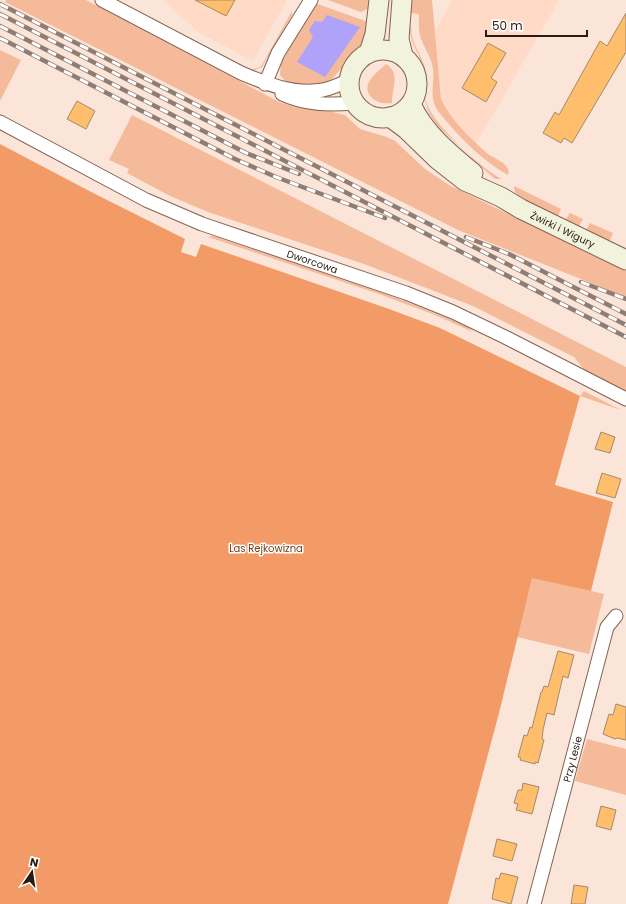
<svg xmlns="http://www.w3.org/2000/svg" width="626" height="904" font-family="Poppins,sans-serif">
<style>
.built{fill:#ffdac6}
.green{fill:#f5ba99}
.forest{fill:#f29b67}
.water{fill:#b1a2f9}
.building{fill:#ffbe6c;stroke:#a28a6d}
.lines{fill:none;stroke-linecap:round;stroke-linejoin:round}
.minor-casing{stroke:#846351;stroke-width:15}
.secondary-casing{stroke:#846351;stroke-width:21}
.minor{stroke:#fff;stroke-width:13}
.secondary{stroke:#f2f3dd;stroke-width:19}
.rail-casing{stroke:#8f7d73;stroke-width:4.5}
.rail{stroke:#fff;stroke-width:3;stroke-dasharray:9;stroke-linecap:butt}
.labels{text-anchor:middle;stroke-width:3;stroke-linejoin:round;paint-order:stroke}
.street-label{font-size:10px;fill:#281b13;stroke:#fff}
.park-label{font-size:10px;fill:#713a14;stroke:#fff}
</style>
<rect width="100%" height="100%" fill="#fbe4d8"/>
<!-- built -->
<g class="built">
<path d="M163 0H287L253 61 200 33Z"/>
<path d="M453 0H559L476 144 445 109 441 99 435 31Z"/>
</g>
<!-- green -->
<g class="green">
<path d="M6 0H86L279 102 295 107 324 110 345 115 360 129 387 137 395 141 425 169 449 185 626 271V297L458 230 5 2Z"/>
<path d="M328 0H371L369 9H367L361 12Z"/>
<path d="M411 0H432L441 99C449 118 473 141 488 154 494 158 502 161 506 166 509 170 509 172 508 175 485 162 466 144 448 123 443 117 437 111 434 103 430 90 436 77 432 64 430 56 425 49 422 41 418 33 419 23 419 14L411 13Z"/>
<path d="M315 3 368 22 364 39 359 48 333 78 324 84 310 86 288 84 280 75 281 63Z"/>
<path d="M292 11V15L262 67 255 70H249L258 68 262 65Z"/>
<path d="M410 27H411C412 46 419 49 424 65 428 78 423 92 427 104 434 125 483 170 502 179H495C485 171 476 161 466 152 453 139 432 125 427 107 423 95 427 82 424 70 421 54 410 46 410 27Z"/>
<path d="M0 50 21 60 0 101Z"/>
<path d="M386 64C401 73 392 88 392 103 378 106 361 95 370 80 374 74 381 69 386 64Z"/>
<path d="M132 115 626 367V392L585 371 574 357 473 306 364 264 208 212 168 195 127 173 129 169 109 160Z"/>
<path d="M514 186 561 209 558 216 555 217C544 211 512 199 514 186Z"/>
<path d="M570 213 583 219 579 226 575 227 568 223 566 219Z"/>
<path d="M590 223 613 233 610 240 606 242 588 233 587 229Z"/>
<path d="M213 236 380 291 467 326 473 332 435 315 379 294 208 237Z"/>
<path d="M584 391 621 410 580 396Z"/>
<path d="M532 577 604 594 589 654 517 637Z"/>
<path d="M587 739 626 749V795L575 781Z"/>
</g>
<!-- forest -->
<path class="forest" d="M0 144 97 195 185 239 181 252 196 257 201 244 389 309 440 328 580 396 555 485 613 502 591 591 532 578 499 713 448 904H0Z"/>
<!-- water -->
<path class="water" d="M327 15 360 27 325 77 297 62 313 37 309 30 315 21 322 22Z"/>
<!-- building -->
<g class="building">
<path d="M195 0H235L226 16Z"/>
<path d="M626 13V52L572 143 564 138 561 143 543 133 555 112 559 115 600 41 607 46Z"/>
<path d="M488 43 506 53 491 78 497 82 486 102 462 88Z"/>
<path d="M77 101 95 111 86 129 67 119Z"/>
<path d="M601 432 615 437 610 453 595 449Z"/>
<path d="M602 473 621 479 615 498 596 493Z"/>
<path d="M558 651 574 655 568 678 563 676 554 715 547 713 543 730 542 739 544 740 538 763 535 762V764L520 760 521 758 518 757 524 735 527 736 530 727 532 728 541 692H542L544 686 548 687Z"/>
<path d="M616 704 626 707V740L617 738 615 739 603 734 609 714 613 715Z"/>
<path d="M523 783 539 787 532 814 516 810 518 804 514 803 518 790H522Z"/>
<path d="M601 806 616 810 611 830 596 826Z"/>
<path d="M497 839 517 844 512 861 493 856Z"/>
<path d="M501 873 518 877 511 904 492 899 496 878 499 879Z"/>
<path d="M574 885 588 887 585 904H571Z"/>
</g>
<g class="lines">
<!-- minor casing -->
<g class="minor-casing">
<g id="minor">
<path d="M102 0 241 73C267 84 294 95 323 90 332 88 341 84 349 80"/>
<path d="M265 84 278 53 311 0"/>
<path d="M282 94C305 105 330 105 355 103"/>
<path id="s1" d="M0 122 146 200 202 224 406 293 453 312 505 337 626 399"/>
<path id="s2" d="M534 904 607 627 616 616"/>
</g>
</g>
<!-- secondary casing -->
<g class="secondary-casing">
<g id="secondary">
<path d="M402 0 399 39 403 56"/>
<circle cx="383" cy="84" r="34"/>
<path d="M369 53 375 34 379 0"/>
<path d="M411 104C423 132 450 154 473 173"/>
<path id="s3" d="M390 117 406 129 437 159 465 181 501 197 521 209 626 260"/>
</g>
</g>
<!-- minor -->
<use href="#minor" class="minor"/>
<!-- secondary -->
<use href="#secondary" class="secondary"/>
<!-- rail casing -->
<g class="rail-casing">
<g id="rail">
<path d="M0 4 626 325"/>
<path d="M0 14 626 337"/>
<path d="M0 26 246 153 299 174"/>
<path d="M0 38 235 159 276 177 385 218"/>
<path d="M466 237 509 254 626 314"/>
<path d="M581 282 626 299"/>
</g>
</g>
<!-- rail -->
<use href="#rail" class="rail"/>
</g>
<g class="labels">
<!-- street labels -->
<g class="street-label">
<text dy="4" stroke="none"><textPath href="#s3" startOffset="208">Żwirki i Wigury</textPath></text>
<text dy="4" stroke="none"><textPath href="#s1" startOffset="343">Dworcowa</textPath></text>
<text dy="4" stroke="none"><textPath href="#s2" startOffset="150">Przy Lesie</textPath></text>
</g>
<!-- park labels -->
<g class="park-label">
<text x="266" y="552">Las Rejkowizna</text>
</g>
</g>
<!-- north arrow -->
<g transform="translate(32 872) rotate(13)" stroke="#ffffff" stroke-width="3" paint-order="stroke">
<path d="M0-3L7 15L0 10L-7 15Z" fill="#281b13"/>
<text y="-6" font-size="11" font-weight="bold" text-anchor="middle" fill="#281b13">N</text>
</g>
<!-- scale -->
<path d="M486 30v6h101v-6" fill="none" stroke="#281b13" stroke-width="2"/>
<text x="492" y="30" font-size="12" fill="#281b13" stroke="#ffffff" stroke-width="3" paint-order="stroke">50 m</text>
</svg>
